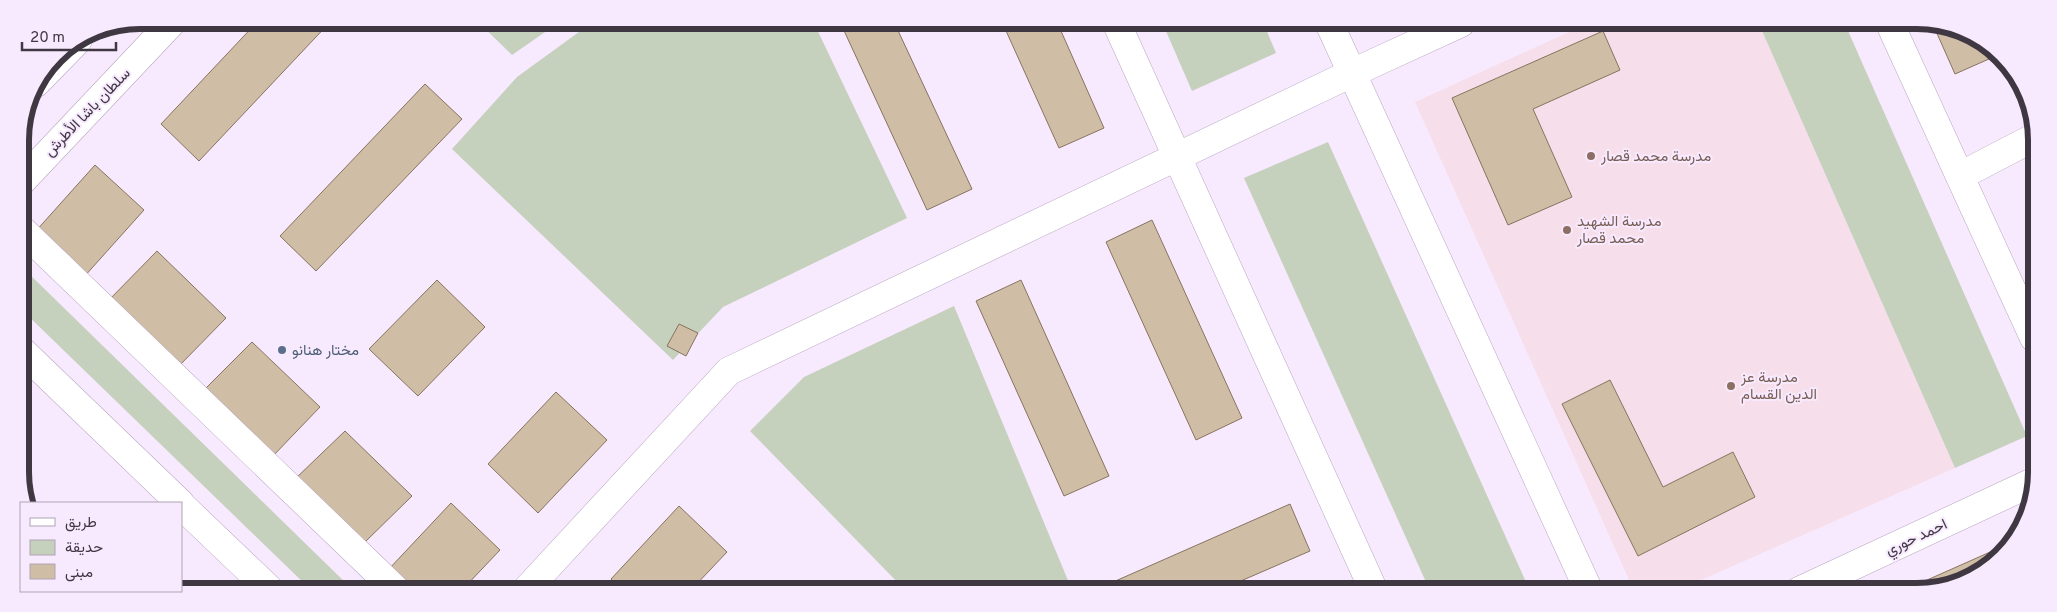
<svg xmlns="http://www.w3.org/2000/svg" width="2057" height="612" font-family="Overpass,Vazirmatn,sans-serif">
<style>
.education{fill:#f6deea}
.green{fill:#c5d0bd}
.building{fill:#d0bda5;stroke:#86745f}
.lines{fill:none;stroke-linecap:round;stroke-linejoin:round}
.minor-casing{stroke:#b8a7bf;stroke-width:29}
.minor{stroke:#fff;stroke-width:28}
.education-dot{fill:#8d6e63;stroke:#f8eafe;stroke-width:2}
.service-dot{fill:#5c6f8a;stroke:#f8eafe;stroke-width:2}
.labels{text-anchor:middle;stroke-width:4;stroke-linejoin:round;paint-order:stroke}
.street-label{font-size:15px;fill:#3f3842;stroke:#f8eafe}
.education-label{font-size:15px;fill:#785e54;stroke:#f8eafe;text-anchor:start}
.service-label{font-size:15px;fill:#4e5e75;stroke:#f8eafe;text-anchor:start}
.rim{fill:none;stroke:#3f3842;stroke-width:6}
</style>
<rect width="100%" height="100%" fill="#f8eafe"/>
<!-- education -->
<path class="education" d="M1589 23 1759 24 1955 468 1676 591H1634L1415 102Z"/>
<!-- green -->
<g class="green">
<path d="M477 21H561L512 55Z"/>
<path d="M594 21H813L907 218 723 307 673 360 452 149 517 77Z"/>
<path d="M1162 22H1263L1276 53 1192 91Z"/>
<path d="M1759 24H1845L2027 436 1955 468Z"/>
<path d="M1328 142 1530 591H1430L1244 178Z"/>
<path d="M21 266 351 588H309L21 309Z"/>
<path d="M954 306 1072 590H905L750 431 804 377Z"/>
</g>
<!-- building -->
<g class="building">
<path d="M259 20H332L199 161 161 124Z"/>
<path d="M840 22H894L972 189 927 210Z"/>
<path d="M1002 22H1057L1104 128 1059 148Z"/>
<path d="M1948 24 1998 55 1955 74 1935 29Z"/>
<path d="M1603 31 1620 70 1533 109 1572 197 1508 225 1452 98Z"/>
<path d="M425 84 462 119 316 271 280 236Z"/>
<path d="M95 165 144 210 83 278 35 232Z"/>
<path d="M1152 220 1242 418 1196 440 1106 242Z"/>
<path d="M157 251 226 318 177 368 107 302Z"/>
<path d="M437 280 485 327 418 396 369 349Z"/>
<path d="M1021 280 1109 476 1064 496 976 301Z"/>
<path d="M679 324 698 333 686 356 667 346Z"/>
<path d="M252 342 320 407 271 458 202 392Z"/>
<path d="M1610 380 1663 487 1733 452 1755 497 1638 556 1562 404Z"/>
<path d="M556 392 607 440 538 513 488 464Z"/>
<path d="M345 431 412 496 362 545 294 480Z"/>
<path d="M451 503 500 550 463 589H407L388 570Z"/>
<path d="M1290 504 1310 551 1220 590H1095Z"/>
<path d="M679 506 727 552 692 589H621L611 579Z"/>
<path d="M2015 541 1990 567 1925 592H1900Z"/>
</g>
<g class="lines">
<!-- minor casing -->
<g class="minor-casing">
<g id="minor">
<path d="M1116 22 1374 591"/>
<path d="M1329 23 1589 591"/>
<path d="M1890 24 2034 338"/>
<path d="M36 83 78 40"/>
<path d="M1960 176 2035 137"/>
<path d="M21 182 174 20"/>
<path d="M21 229 395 589"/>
<path d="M21 350 180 503"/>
<path d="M181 505 268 588"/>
<path d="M527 589 729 371 1352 73 1461 23"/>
<path d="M1799 591 2033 482"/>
</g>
</g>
<!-- minor -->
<use href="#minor" class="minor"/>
</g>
<!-- markers -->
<g class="education-dot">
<circle cx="1591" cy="156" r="5"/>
<circle cx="1567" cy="230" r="5"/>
<circle cx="1731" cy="386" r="5"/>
</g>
<circle class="service-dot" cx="282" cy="350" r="5"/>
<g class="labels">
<!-- street labels -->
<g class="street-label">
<text transform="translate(87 112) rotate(-46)" y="5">سلطان باشا الأطرش</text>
<text transform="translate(1916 537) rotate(-25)" y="5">احمد حوري</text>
</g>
<!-- education labels -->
<g class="education-label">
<text x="1601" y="161">مدرسة محمد قصار</text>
<text x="1577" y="226">مدرسة الشهيد<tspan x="1577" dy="17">محمد قصار</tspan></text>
<text x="1741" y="382">مدرسة عز<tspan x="1741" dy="17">الدين القسام</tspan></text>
</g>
<!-- service labels -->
<g class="service-label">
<text x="292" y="355">مختار هنانو</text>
</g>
</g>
<!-- crop -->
<path d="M0 0H2057V612H0ZM140 29H1917A111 111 0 0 1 2028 140V472A111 111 0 0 1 1917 583H140A111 111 0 0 1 29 472V140A111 111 0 0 1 140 29Z" fill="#f8eafe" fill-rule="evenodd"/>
<path class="rim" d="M140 29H1917A111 111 0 0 1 2028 140V472A111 111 0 0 1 1917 583H140A111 111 0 0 1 29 472V140A111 111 0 0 1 140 29Z"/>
<!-- legend -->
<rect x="20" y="502" width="162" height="90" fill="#f8eafe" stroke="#aea3b3"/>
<rect x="30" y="518" width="25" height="8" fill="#ffffff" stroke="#aea3b3"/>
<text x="65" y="527" font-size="15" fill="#3f3842">طريق</text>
<rect x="30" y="540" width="25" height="15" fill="#c5d0bd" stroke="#aea3b3"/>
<text x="65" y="552" font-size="15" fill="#3f3842">حديقة</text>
<rect x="30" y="564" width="25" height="15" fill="#d0bda5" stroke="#aea3b3"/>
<text x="65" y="577" font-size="15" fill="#3f3842">مبنى</text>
<!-- scale -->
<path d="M22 42v8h94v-8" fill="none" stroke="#3f3842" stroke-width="2.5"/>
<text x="30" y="42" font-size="15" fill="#3f3842" stroke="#f8eafe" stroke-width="4" paint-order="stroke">20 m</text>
</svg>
